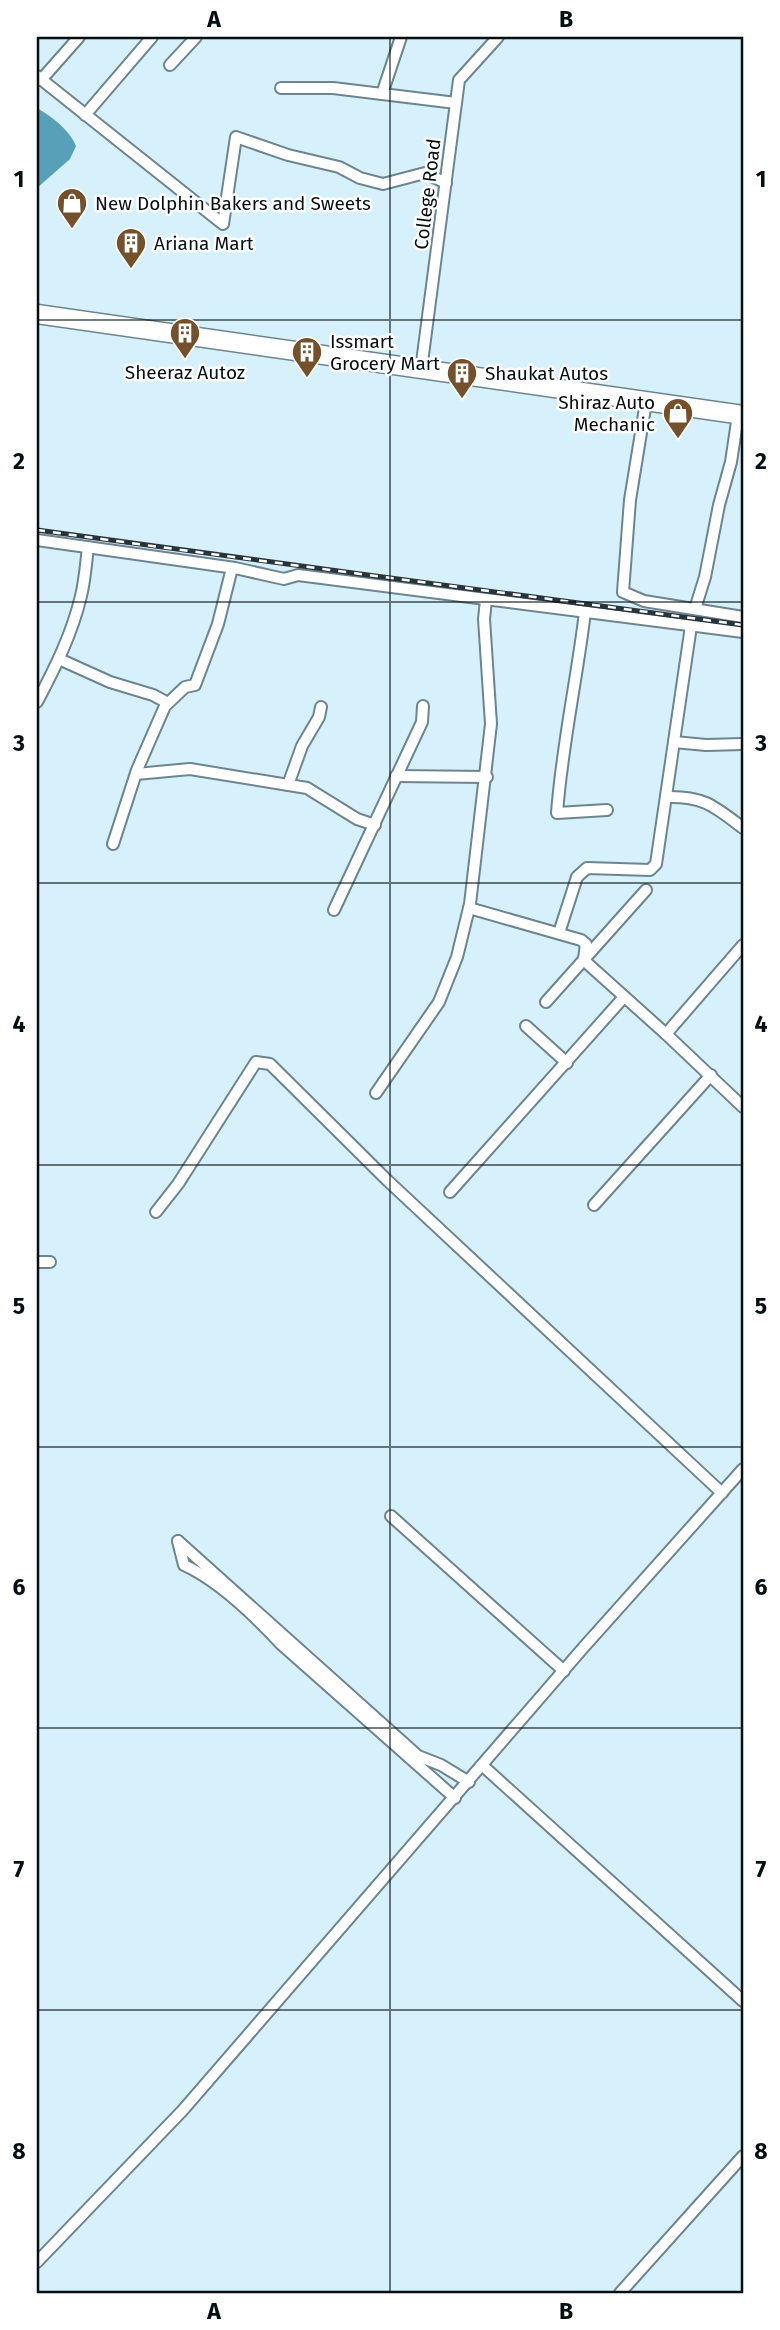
<svg xmlns="http://www.w3.org/2000/svg" width="780" height="2330" font-family="'Fira Sans',sans-serif">
<style>
.water{fill:#58a0b8}
.lines{fill:none;stroke-linecap:round;stroke-linejoin:round}
.minor-casing{stroke:#6d858f;stroke-width:14}
.trunk-casing{stroke:#6d858f;stroke-width:21}
.minor{stroke:#fff;stroke-width:10}
.trunk{stroke:#fff;stroke-width:18}
.rail-casing{stroke:#283439;stroke-width:5}
.rail{stroke:#fff;stroke-width:2.5;stroke-dasharray:8;stroke-linecap:butt}
.grid{fill:none;stroke:#050e11;stroke-width:2;stroke-opacity:0.55}
.labels{text-anchor:middle;stroke-width:5;stroke-linejoin:round;paint-order:stroke}
.street-label{font-size:19px;fill:#050e11;stroke:#fff}
.poi-label{font-size:19px;fill:#050e11;stroke:#fff;text-anchor:start}
.neatline{fill:none;stroke:#050e11;stroke-width:2.5}
.grid-label{font-size:23px;text-anchor:middle;font-weight:bold;fill:#050e11}
</style>
<rect width="100%" height="100%" fill="#d6f1fb"/>
<!-- water -->
<path class="water" d="M37 108C52 117 69 129 76 146L70 159 37 188Z"/>
<g class="lines">
<!-- minor casing -->
<g class="minor-casing">
<g id="minor">
<path d="M170 65 196 37"/>
<path d="M37 76 223 224 236 137 288 155 339 167 360 178 383 184 425 173 446 183"/>
<path d="M41 80 79 37"/>
<path d="M281 88H333L456 103"/>
<path d="M382 94 401 37"/>
<path d="M85 115 152 37"/>
<path d="M421 370 459 80 498 37"/>
<path d="M646 402 630 500 623 592 644 601 743 617"/>
<path d="M37 540 235 568 284 579 298 575 743 632"/>
<path d="M695 609 705 577 719 505 731 462 738 415"/>
<path d="M585 612C577 679 562 745 557 813L607 810"/>
<path d="M59 659 110 682 153 695 168 703"/>
<path d="M37 702C55 668 72 634 81 596 85 580 86 563 88 547"/>
<path d="M674 742 706 745 743 744"/>
<path d="M136 774 190 769 307 788 357 819 375 825"/>
<path d="M396 776 487 777"/>
<path d="M288 785 302 746 319 717 321 707"/>
<path d="M666 797C704 796 714 806 743 828"/>
<path d="M113 844 137 770 165 706 185 687 195 685 218 624 232 568"/>
<path d="M469 908 581 940 586 944 584 959 588 964 666 1034"/>
<path d="M334 910 422 722 423 706"/>
<path d="M559 933 577 877 587 868 650 870 656 864 691 626"/>
<path d="M743 945 666 1034 743 1107"/>
<path d="M546 1002 646 890"/>
<path d="M526 1026 567 1063"/>
<path d="M376 1093 439 1002 457 957 470 904 491 724 484 619 486 600"/>
<path d="M450 1192 624 997"/>
<path d="M594 1205 711 1075"/>
<path d="M156 1212 178 1184 256 1062 270 1064 388 1181 722 1493"/>
<path d="M37 1262H50"/>
<path d="M391 1516 564 1671"/>
<path d="M178 1541 184 1565C219 1581 255 1616 281 1644L455 1798"/>
<path d="M178 1541 418 1756 441 1765 469 1782"/>
<path d="M483 1766 743 2001"/>
<path d="M37 2262 183 2110 583 1648 743 1469"/>
<path d="M620 2293 743 2156"/>
</g>
</g>
<!-- trunk casing -->
<g class="trunk-casing">
<path id="trunk" d="M37 314 743 415"/>
</g>
<!-- minor -->
<use href="#minor" class="minor"/>
<!-- trunk -->
<use href="#trunk" class="trunk"/>
<!-- rail casing -->
<g class="rail-casing">
<path id="rail" d="M37 530C272 563 508 593 743 625"/>
</g>
<!-- rail -->
<use href="#rail" class="rail"/>
</g>
<!-- grid -->
<path class="grid" d="M390 37V2293M37 320H743M37 602H743M37 883H743M37 1165H743M37 1447H743M37 1728H743M37 2010H743"/>
<!-- icons -->
<defs>
<g id="shop-pin" transform="scale(1.575)"><path d="M0 17L-7.5 6A9.5 9.5 0 1 1 7.5 6Z" fill="#75512b" stroke="#fff"/><path d="M-5-2.5h2.3a2.7 3.5 0 0 1 5.4 0H5L5.5 6h-11ZM-1.5-2.5h3a1.5 2.3 0 0 0-3 0Z" fill="#fff"/></g>
<g id="building-pin" transform="scale(1.575)"><path d="M0 17L-7.5 6A9.5 9.5 0 1 1 7.5 6Z" fill="#75512b" stroke="#fff"/><path d="M-4-6H4V6H1V3H-1V6H-4ZM-2.5-4.3h1.7v1.8h-1.7ZM.8-4.3h1.7v1.8H.8ZM-2.5-1h1.7V.8h-1.7ZM.8-1h1.7V.8H.8Z" fill="#fff"/></g>
</defs>
<g fill-rule="evenodd">
<use href="#shop-pin" x="72" y="203"/>
<use href="#building-pin" x="131" y="243"/>
<use href="#building-pin" x="185" y="333"/>
<use href="#building-pin" x="307" y="352"/>
<use href="#building-pin" x="462" y="373"/>
<use href="#shop-pin" x="678" y="413"/>
</g>
<g class="labels">
<!-- street labels -->
<g class="street-label">
<text transform="translate(427 194) rotate(-83)" y="7">College Road</text>
</g>
<!-- poi labels -->
<g class="poi-label">
<text x="95" y="210">New Dolphin Bakers and Sweets</text>
<text x="154" y="250">Ariana Mart</text>
<text x="330" y="348">Issmart<tspan x="330" dy="22">Grocery Mart</tspan></text>
<text x="185" y="379" text-anchor="middle">Sheeraz Autoz</text>
<text x="485" y="380">Shaukat Autos</text>
<text x="655" y="409" text-anchor="end">Shiraz Auto<tspan x="655" dy="22">Mechanic</tspan></text>
</g>
</g>
<!-- border -->
<rect width="780" height="2330" fill="none" stroke="#ffffff" stroke-width="77"/>
<rect x="38" y="38" width="704" height="2254" class="neatline"/>
<g class="grid-label">
<text x="214" y="27">A</text>
<text x="566" y="27">B</text>
<text x="19" y="187">1</text>
<text x="761" y="187">1</text>
<text x="19" y="469">2</text>
<text x="761" y="469">2</text>
<text x="19" y="751">3</text>
<text x="761" y="751">3</text>
<text x="19" y="1032">4</text>
<text x="761" y="1032">4</text>
<text x="19" y="1314">5</text>
<text x="761" y="1314">5</text>
<text x="19" y="1595">6</text>
<text x="761" y="1595">6</text>
<text x="19" y="1877">7</text>
<text x="761" y="1877">7</text>
<text x="19" y="2159">8</text>
<text x="761" y="2159">8</text>
<text x="214" y="2319">A</text>
<text x="566" y="2319">B</text>
</g>
</svg>
